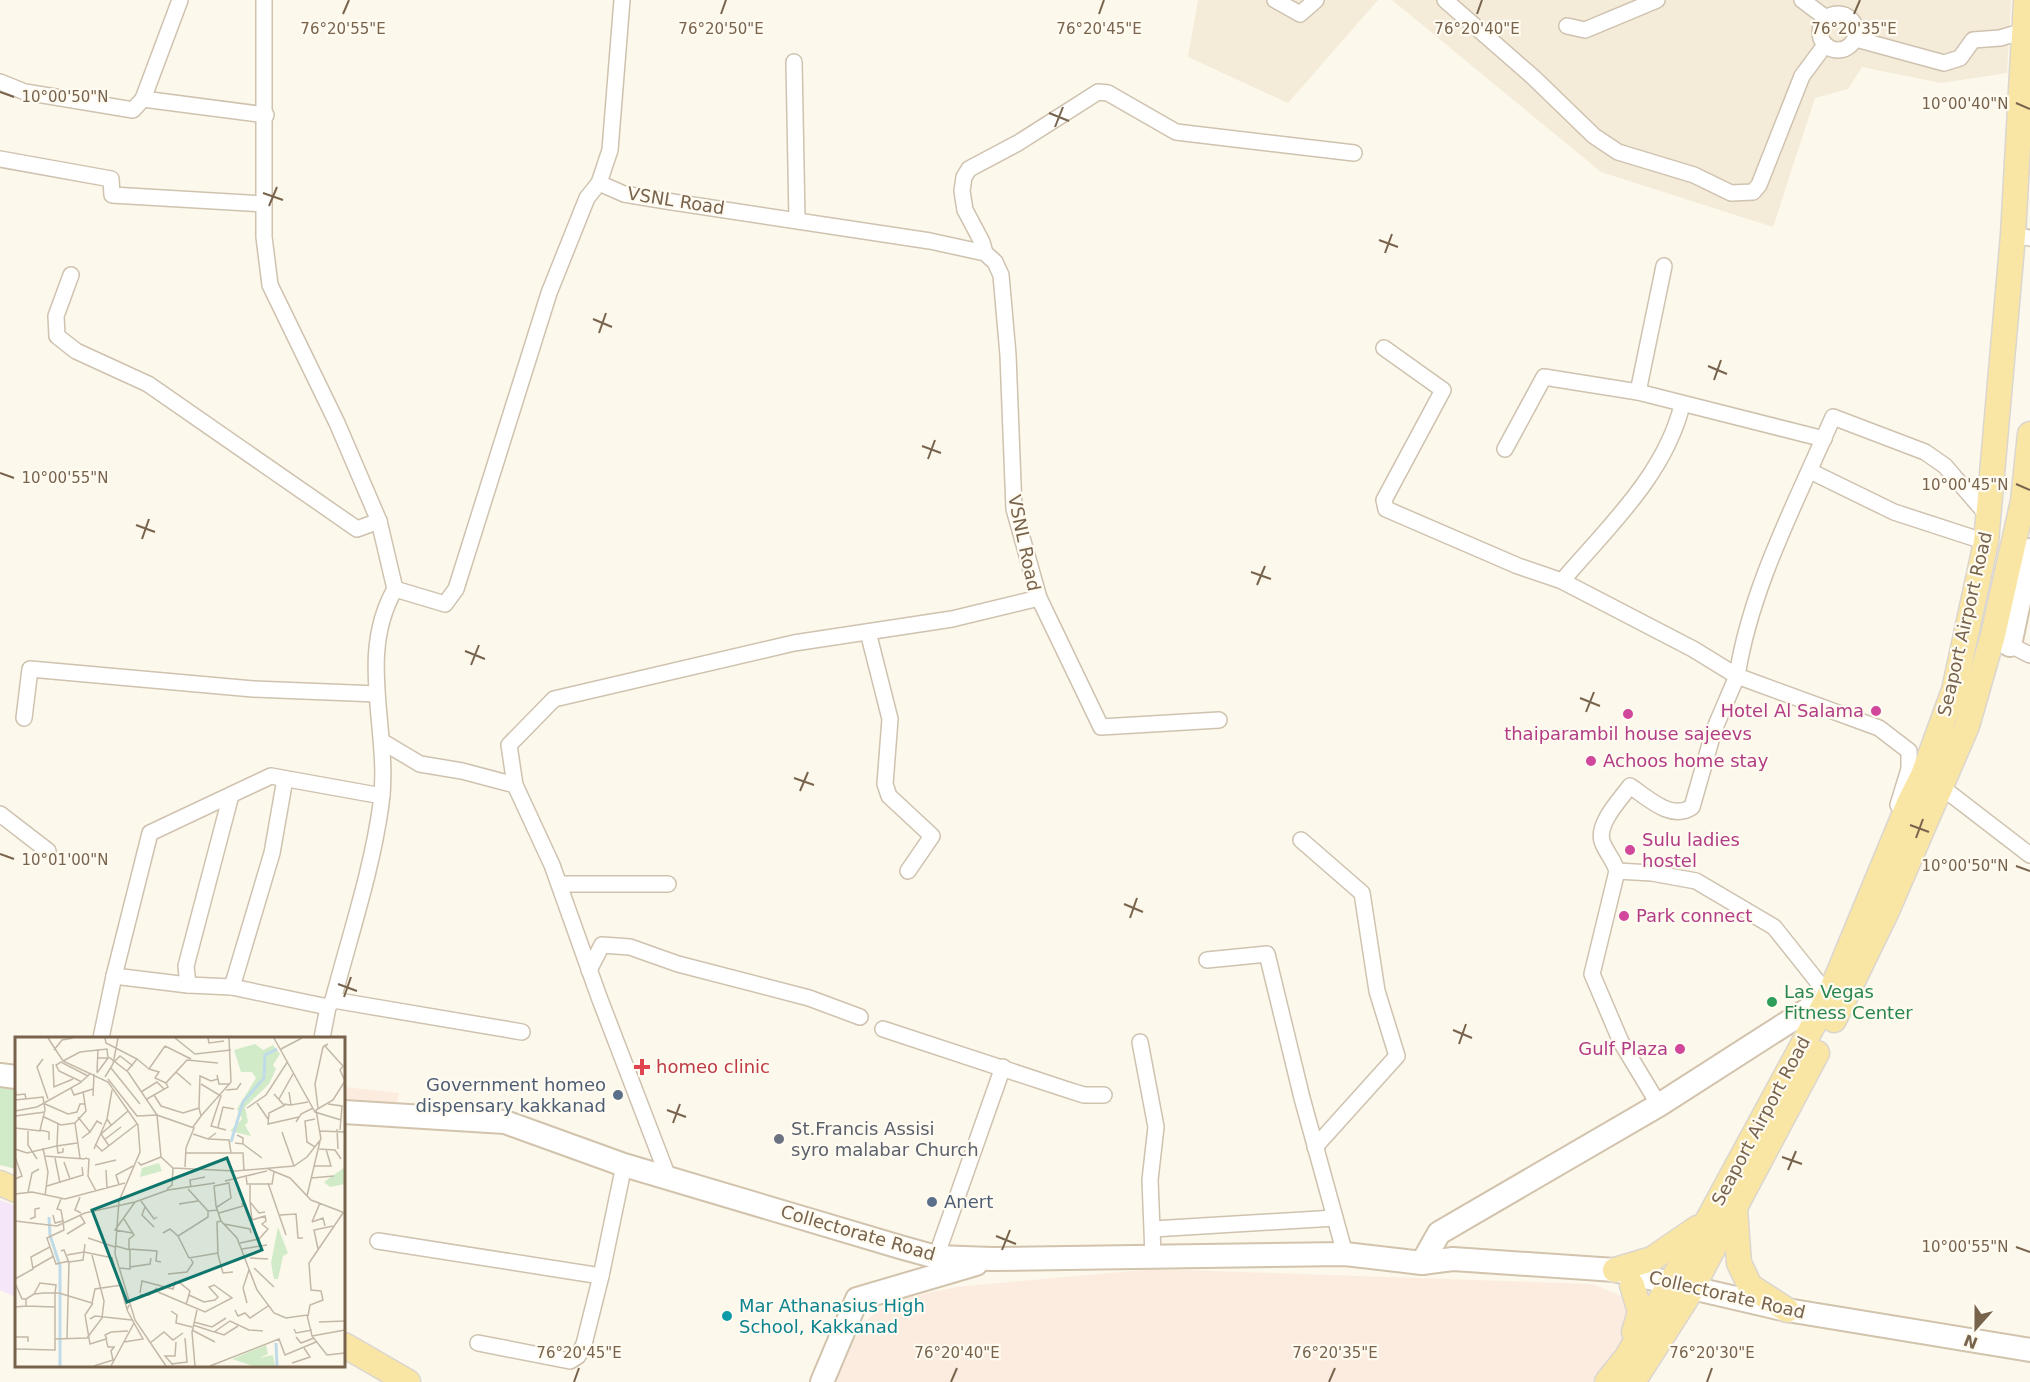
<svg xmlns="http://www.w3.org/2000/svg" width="2030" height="1382" font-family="'DejaVu Sans',sans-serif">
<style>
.residential{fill:#f4ebd9}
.commercial{fill:#fcecdf}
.education{fill:#f5e7f9}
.green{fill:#d1ebc8}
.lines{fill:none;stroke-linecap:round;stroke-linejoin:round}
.street-casing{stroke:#cfc2af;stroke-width:18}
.secondary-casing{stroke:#d2c3ad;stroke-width:26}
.primary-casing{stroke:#dcd6d1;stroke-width:27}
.street{stroke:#fff;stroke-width:15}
.secondary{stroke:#fff;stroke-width:22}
.primary{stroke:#f9e6a5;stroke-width:24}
.ticks{fill:none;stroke:#78634d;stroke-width:2}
.hotel-dot{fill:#d1479c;stroke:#fffbf1;stroke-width:2}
.leisure-dot{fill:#2e9e5b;stroke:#fffbf1;stroke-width:2}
.health-dot{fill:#e0444e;stroke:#fffbf1;stroke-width:2}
.service-dot{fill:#5c6f8a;stroke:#fffbf1;stroke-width:2}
.worship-dot{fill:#6b7280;stroke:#fffbf1;stroke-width:2}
.culture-dot{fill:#0f9aa8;stroke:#fffbf1;stroke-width:2}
.labels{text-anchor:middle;stroke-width:4.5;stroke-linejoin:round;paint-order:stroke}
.street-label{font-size:18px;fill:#78634d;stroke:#fffbf1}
.hotel-label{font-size:18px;fill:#b23c85;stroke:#fffbf1;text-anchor:start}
.leisure-label{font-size:18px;fill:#27864d;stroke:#fffbf1;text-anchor:start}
.health-label{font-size:18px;fill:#be3a42;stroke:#fffbf1;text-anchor:start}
.service-label{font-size:18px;fill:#4e5e75;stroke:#fffbf1;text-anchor:end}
.worship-label{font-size:18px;fill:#5b616d;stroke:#fffbf1;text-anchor:start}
.culture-label{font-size:18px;fill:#0d838f;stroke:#fffbf1;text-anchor:start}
.inset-river{fill:none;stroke:#bfdbe7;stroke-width:3}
.inset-road{fill:none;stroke:#c3b8a7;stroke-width:1.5}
.view{fill:#0f766e;fill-opacity:0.15;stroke:#0f766e;stroke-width:3}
.inset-edge{fill:none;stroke:#78634d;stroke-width:3}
.ticks-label{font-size:15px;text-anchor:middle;fill:#78634d;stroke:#fffbf1;stroke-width:4.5;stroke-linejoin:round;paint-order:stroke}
</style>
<rect width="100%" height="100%" fill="#fcf8eb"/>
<!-- residential -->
<g class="residential">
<path d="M1198 0H1378L1288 103 1188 57Z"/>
<path d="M1392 0H2011L2007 73 1941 83 1862 67 1848 89 1815 98 1773 227 1601 172Z"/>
</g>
<!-- commercial -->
<g class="commercial">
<path d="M344 1087 399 1093 395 1111 344 1107Z"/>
<path d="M1154 1269 1593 1284 1630 1300 1627 1332 1593 1382H835L839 1368 863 1323 891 1301 956 1287Z"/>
</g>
<!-- education -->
<path class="education" d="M0 1200 16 1206V1297L0 1290Z"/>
<!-- green -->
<path class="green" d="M0 1086 16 1089V1169L0 1165Z"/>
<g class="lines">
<!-- street casing -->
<g class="street-casing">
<g id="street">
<path d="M264 0V237L270 285 337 423 379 521 395 589C356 657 391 732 381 804 372 870 350 935 333 1000L328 1007 322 1038"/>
<path d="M1275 0 1300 14 1316 0"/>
<path d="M1445 0 1533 77 1594 136 1618 152 1694 175 1731 193 1753 192 1759 185 1802 76 1825 45"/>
<path d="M1802 0 1826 18"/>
<circle cx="1838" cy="32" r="18"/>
<path d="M1567 26 1585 30 1657 0"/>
<path d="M1856 39 1944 63 1960 58 1973 40 2000 38 2024 31"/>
<path d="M794 62 797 220"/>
<path d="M0 82 25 92 133 110 143 99 266 115"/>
<path d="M143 99 180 0"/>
<path d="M0 159 111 179 112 195 264 204"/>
<path d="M2013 235 2030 238"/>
<path d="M985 253 982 242 965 210 962 191 964 177 969 169 1018 143 1098 92 1108 93 1176 132 1354 153"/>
<path d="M71 275 56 316 57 336 76 351 148 384 357 529 379 521"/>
<path d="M1384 348 1443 390 1384 500 1386 509 1518 566 1562 581 1693 649 1737 676 1714 730 1692 807C1671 821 1648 798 1630 786 1620 800 1597 823 1602 841 1605 851 1614 860 1617 871L1592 974 1621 1042 1659 1105"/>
<path d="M1638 392 1664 266"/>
<path d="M1505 449 1544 377 1638 392 1824 439"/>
<path d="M1810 471 1894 512 1986 542"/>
<path d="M1562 581C1607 528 1665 475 1682 405"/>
<path d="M395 589 445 604 456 589 549 293 587 198 599 183 610 150 622 0"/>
<path d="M1039 598 1101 727 1219 720"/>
<path d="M868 632 890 719 885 784 889 796 932 836 908 871"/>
<path d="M2010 645 2030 655"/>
<path d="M24 718 30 669 253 689 377 694"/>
<path d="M383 742 420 764 462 771 515 785 552 865 599 997 668 1177"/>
<path d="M1935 782 2030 855"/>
<path d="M515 785 509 745 554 699 794 643 952 619 1039 598 1014 509 1008 355 1001 275 995 262 985 253 930 241 666 201 624 194 599 183"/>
<path d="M1898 805 1909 769V751L1879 728 1737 676C1751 586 1797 501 1833 417L1925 452 1945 466 1988 516"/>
<path d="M0 814 48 851"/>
<path d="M1301 840 1362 893 1377 991 1397 1056 1315 1147"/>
<path d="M1617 871 1652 873 1696 881 1774 927 1829 996"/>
<path d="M559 884H668"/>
<path d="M1207 960 1267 954 1302 1098 1345 1254"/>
<path d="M589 970 602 945 630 947 678 964 809 998 860 1017"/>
<path d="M114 976 188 985 232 987 328 1007"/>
<path d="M188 985 186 966 231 795"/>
<path d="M232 987 272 853 285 779"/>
<path d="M333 1000 522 1032"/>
<path d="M883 1029 1065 1089 1084 1095H1104"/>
<path d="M101 1038 114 976 150 833 271 776 382 796"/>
<path d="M1140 1042 1156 1127 1150 1180 1153 1255"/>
<path d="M1153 1229 1335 1218"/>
<path d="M378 1241 601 1276 624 1165"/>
<path d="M936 1257 1003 1067"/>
<path d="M478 1343 570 1361 578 1356 584 1344 601 1276"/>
</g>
</g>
<!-- secondary casing -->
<g class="secondary-casing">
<g id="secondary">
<path d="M1993 635 2010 645 2030 550"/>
<path d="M0 1075 16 1077"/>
<path d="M344 1112 505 1122 624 1165 900 1247 936 1257 992 1259 1345 1254 1422 1263 1453 1259 1615 1270 1787 1310 2030 1350"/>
<path d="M1422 1263 1439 1233 1659 1105 1829 996"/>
<path d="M822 1382 857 1299 976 1264"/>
</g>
</g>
<!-- primary casing -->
<g class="primary-casing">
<g id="primary">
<path d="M1834 1020 1887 911 1967 726 1993 635 2023 501 2030 434"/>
<path d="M0 1183 16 1190"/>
<path d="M1735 1209 1739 1263 1750 1286 1787 1310"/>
<path d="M1615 1270 1652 1259 1697 1228"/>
<path d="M1632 1285 1640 1312 1634 1332"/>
<path d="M344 1345 408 1382"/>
<path d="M1607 1382 1626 1358 1710 1216 1829 996 1909 803 1923 775 1954 690 1986 542 2013 235 2026 0"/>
<path d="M1633 1382 1688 1296 1817 1053"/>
</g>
</g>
<!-- street -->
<use href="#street" class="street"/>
<!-- secondary -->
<use href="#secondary" class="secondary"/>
<!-- primary -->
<use href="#primary" class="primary"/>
</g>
<!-- ticks -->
<path class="ticks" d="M343 14 349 0M721 14 726 0M1099 14 1104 0M1477 14 1482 0M1854 14 1860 0M0 92 14 97M2016 103 2030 109M1049 113 1069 121M1055 127 1063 107M263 193 283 200M269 206 277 187M1379 240 1398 247M1385 253 1392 234M593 319 612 327M599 333 606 313M1708 366 1727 374M1714 380 1721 360M922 446 941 453M928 459 935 440M0 473 14 478M2016 484 2030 490M136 525 155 532M142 539 149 519M1251 572 1271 579M1257 585 1265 566M465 651 485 659M471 665 479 645M1580 698 1600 706M1586 712 1594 692M794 778 814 785M800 791 808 772M1910 825 1929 832M1916 838 1923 819M0 854 14 859M2016 866 2030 871M1124 904 1143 912M1130 918 1137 898M338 984 357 991M344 997 351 977M1453 1030 1472 1038M1459 1044 1466 1024M667 1110 686 1117M673 1123 680 1104M1782 1157 1802 1164M1788 1170 1796 1151M996 1236 1016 1244M2016 1247 2030 1252M1002 1250 1010 1230M574 1382 579 1368M951 1382 957 1368M1329 1382 1335 1368M1707 1382 1712 1368"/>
<!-- markers -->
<g class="hotel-dot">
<circle cx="1876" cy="711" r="6"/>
<circle cx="1628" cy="714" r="6"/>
<circle cx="1591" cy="761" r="6"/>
<circle cx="1630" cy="850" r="6"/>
<circle cx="1624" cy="916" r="6"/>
<circle cx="1680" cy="1049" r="6"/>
</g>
<circle class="leisure-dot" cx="1772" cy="1002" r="6"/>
<path class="health-dot" d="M639 1058h6v6h6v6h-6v6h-6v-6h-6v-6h6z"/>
<g class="service-dot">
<circle cx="618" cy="1095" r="6"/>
<circle cx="932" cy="1202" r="6"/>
</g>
<circle class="worship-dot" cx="779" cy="1139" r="6"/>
<circle class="culture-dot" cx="727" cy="1316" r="6"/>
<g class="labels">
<!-- street labels -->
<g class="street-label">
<text transform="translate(676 201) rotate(9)" y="6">VSNL Road</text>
<text transform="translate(1024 543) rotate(78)" y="6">VSNL Road</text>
<text transform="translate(1965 624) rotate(-77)" y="6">Seaport Airport Road</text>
<text transform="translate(1761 1121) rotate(-62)" y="6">Seaport Airport Road</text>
<text transform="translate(858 1233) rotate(16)" y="6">Collectorate Road</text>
<text transform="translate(1727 1295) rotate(13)" y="6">Collectorate Road</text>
</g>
<!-- hotel labels -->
<g class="hotel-label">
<text x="1864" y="717" text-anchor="end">Hotel Al Salama</text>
<text x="1628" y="740" text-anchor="middle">thaiparambil house sajeevs</text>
<text x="1603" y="767">Achoos home stay</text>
<text x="1642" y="846">Sulu ladies<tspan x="1642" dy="21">hostel</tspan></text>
<text x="1636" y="922">Park connect</text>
<text x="1668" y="1055" text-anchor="end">Gulf Plaza</text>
</g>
<!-- leisure labels -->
<g class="leisure-label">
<text x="1784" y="998">Las Vegas<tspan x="1784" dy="21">Fitness Center</tspan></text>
</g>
<!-- health labels -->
<g class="health-label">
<text x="656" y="1073">homeo clinic</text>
</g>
<!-- service labels -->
<g class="service-label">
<text x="606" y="1091">Government homeo<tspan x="606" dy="21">dispensary kakkanad</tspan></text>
<text x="944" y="1208" text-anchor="start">Anert</text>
</g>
<!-- worship labels -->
<g class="worship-label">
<text x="791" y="1135">St.Francis Assisi<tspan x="791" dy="21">syro malabar Church</tspan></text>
</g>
<!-- culture labels -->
<g class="culture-label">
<text x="739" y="1312">Mar Athanasius High<tspan x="739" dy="21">School, Kakkanad</tspan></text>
</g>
</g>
<!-- overview -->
<g transform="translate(15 1037)">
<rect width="330" height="330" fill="#fcf8eb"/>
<path d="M240 7 248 13 258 8 265 17 258 28 261 32 254 47 230 70 233 85 230 88 236 99 215 94 227 82 222 72 241 41 237 35H226L219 13ZM144 126 147 134 125 140 127 131ZM330 130V147L315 150 309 145ZM263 190 273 216 268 219 263 242H259L256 226ZM251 308 253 317 244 321 258 318 260 329H238L217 322Z" fill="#d1ebc8"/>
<path class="inset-river" d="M216 105 228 65 249 41 250 18 262 12M34 180 35 198 45 229V329M261 306 262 329"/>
<path class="inset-road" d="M33 1 48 24 93 45 123 88 125 115 104 164 100 217 120 283 151 329M90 1 91 6 122 22 112 34M160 1 180 17 216 13M193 1 194 6 209 4M259 1 300 75 326 83M309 8 328 29 325 33 330 44M150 9 176 22M266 12 287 1M39 13 47 3 58 1M83 21H95L113 35 142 78 179 91 171 111 170 130M28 22 22 30 33 62M122 22 134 32 150 9M48 24 65 15 92 12 93 21 82 36M100 24 105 19 118 29M38 27 39 50 58 42M96 31 125 67M134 32 144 35 140 41 151 46M82 35 83 12M161 35 176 48M202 38 204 47H215M90 40 98 27 103 1M93 42 122 79 142 78 146 120 158 131 220 134 279 129 292 120 306 102 301 73 318 63 330 44M67 45 44 34 41 28 46 25 73 39M186 47 206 59 196 89 211 93M0 50 1 58 10 57 11 62M56 51 59 58 78 52M211 53 222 52 226 46M126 55 142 45 149 52M274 55 276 68 293 65M259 57 268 67 276 68M139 58 146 69 168 76 184 71 186 79 178 90M78 59 79 37M132 62 153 50 151 46 172 23 203 26M264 62 278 37M0 63 28 60 30 73 25 93 34 95V103M242 66 253 82M30 67 53 77 62 75 65 67H70M313 67 327 69 325 93M270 68 254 76 253 87 284 80M184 71 185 39 196 44 203 42M232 71 251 58 273 24M303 71 300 47 308 10 313 7M0 74 22 70 65 46 76 36M0 79 30 75M186 79 216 45 214 1M29 80 46 88 60 86M63 80 75 95 67 101M281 85 286 77 298 71M96 88 92 82 97 53M203 90 208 70 219 72M0 91 26 94M322 92 323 112M13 94V108L22 122M305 94 330 95M75 95 82 84 87 87M267 95 279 129M178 97 193 102 201 96M193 102 214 103 216 116M89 103 106 90M220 106 228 107V101L222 98M80 107 87 114 122 87M228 107 247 121M94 109 86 97 113 74M300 110 292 105 290 84 300 82M28 111 33 135 30 159M48 111V115L43 116 42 109 62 106M0 112 12 116 42 109 43 86M79 112 92 82M304 112 320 113 326 122M171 116H228L229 134M29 119 70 122M0 120 7 139 0 142M40 121 45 146M65 121 60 86 71 74 68 54M70 121 74 122 73 139 81 154M49 125 55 142M123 125 126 128 146 120M80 128 101 123M299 129H316L311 112M253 132 275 141 296 163 330 176M91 133 92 151M231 138 232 147H257L259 135M296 141 319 139M210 144 252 134M253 146 271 198M104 148 101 138 118 129M235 148V165L244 176 250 175M32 149 68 138 67 130M176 151 175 143 190 140M152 152 157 148 158 131M173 152 193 174 203 173M13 155 17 136 24 132M0 157 17 155 50 162 110 146M292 159 305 104M65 160 60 173 66 176M46 162 42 172 46 173 48 184M126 164 139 182 142 180M120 165 153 153 200 146M164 167 183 164M130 170 127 178 139 190M202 170 216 161 214 146 199 149 201 169 206 184 222 201 242 253 259 276 271 281 292 278 297 299 312 318 330 316M193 174V180L163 199 174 221 203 216M204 176 228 169 227 166M265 178 281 177 283 201H288M15 182 20 180V172L25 171M109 182 119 198 114 202V212L142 214 141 224 146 225M0 184 42 189 70 176 120 165M206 184 202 185 203 218 208 236 218 235M297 185 305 166M297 185 308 181 310 189M209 187 235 192 236 196M117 196 100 193 120 165M148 196 155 192 163 199M52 197 70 186 65 178M73 201 100 210M225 206 244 202 253 192 247 187 251 184 250 179 237 183 235 165M101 209 115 213V232L104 231M35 210 41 227 54 224M227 212 252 208M303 212 299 193 318 189M46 214 49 213 54 226 52 301M52 218 69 215 98 221M97 221 112 272M235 221 253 222M54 225 68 223 70 207M115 230 135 227 136 221M18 231 39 219M239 231 259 250M153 237 172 235 178 226 176 222M0 242 18 232 16 220 35 210 32 201 49 193 48 184 40 186 38 178M0 246 7 262H11M143 255 190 275 217 261 199 248 194 250 203 260 200 263 189 265 174 258M125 256 127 244 158 252 160 245 165 246 175 254 171 268M125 258H134L142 251M78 266 70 278 75 307 91 302 93 310H100M232 266 228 251 234 233M11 269 40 270M0 270 11 269V262L19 257M220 273 223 279 230 276 235 281 253 269M156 274 162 278 161 286 177 290M293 279 295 268 308 263 306 254 296 253 294 226 328 176M75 282 80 279 117 283M179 285 197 290 211 281M304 285 330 284M178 288 199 295 215 284 234 293 248 294M279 292 281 296 297 293M177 293 200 305M200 295 209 298 223 289M297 299 330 293M0 300H13V305M281 300 286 306 299 301M40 302 72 301 87 281 89 264 77 218M92 302 90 298 96 295 113 294M109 305 128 302 119 286M135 306 149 295 158 303 168 296M0 312 40 313V256L41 248 25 246 19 257 29 256H44L77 266 80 252 107 248M277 326 295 320 289 311M156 327 172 325 170 301M158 328 150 319H160L161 305M79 329 98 323 96 314 99 310M96 329 119 286 112 273 114 268M180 329 177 295 182 273M195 329 264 302 270 318 301 305"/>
<path class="view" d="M212 121 247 213 112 265 77 173Z"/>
<rect width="330" height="330" class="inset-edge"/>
</g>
<g class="ticks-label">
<text x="343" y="34">76°20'55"E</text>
<text x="721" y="34">76°20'50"E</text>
<text x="1099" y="34">76°20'45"E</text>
<text x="1477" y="34">76°20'40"E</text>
<text x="1854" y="34">76°20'35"E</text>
<text x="65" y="102">10°00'50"N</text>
<text x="1965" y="109">10°00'40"N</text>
<text x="65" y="483">10°00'55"N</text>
<text x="1965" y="490">10°00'45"N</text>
<text x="65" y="865">10°01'00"N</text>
<text x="1965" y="871">10°00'50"N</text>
<text x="1965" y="1252">10°00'55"N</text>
<text x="579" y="1358">76°20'45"E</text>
<text x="957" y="1358">76°20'40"E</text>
<text x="1335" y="1358">76°20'35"E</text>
<text x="1712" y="1358">76°20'30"E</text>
</g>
<!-- north arrow -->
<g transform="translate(1976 1328) rotate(201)" stroke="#fffbf1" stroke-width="4.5" paint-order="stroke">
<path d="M0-4.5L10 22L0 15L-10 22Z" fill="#78634d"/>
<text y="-9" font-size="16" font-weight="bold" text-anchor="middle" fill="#78634d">N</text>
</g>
</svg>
